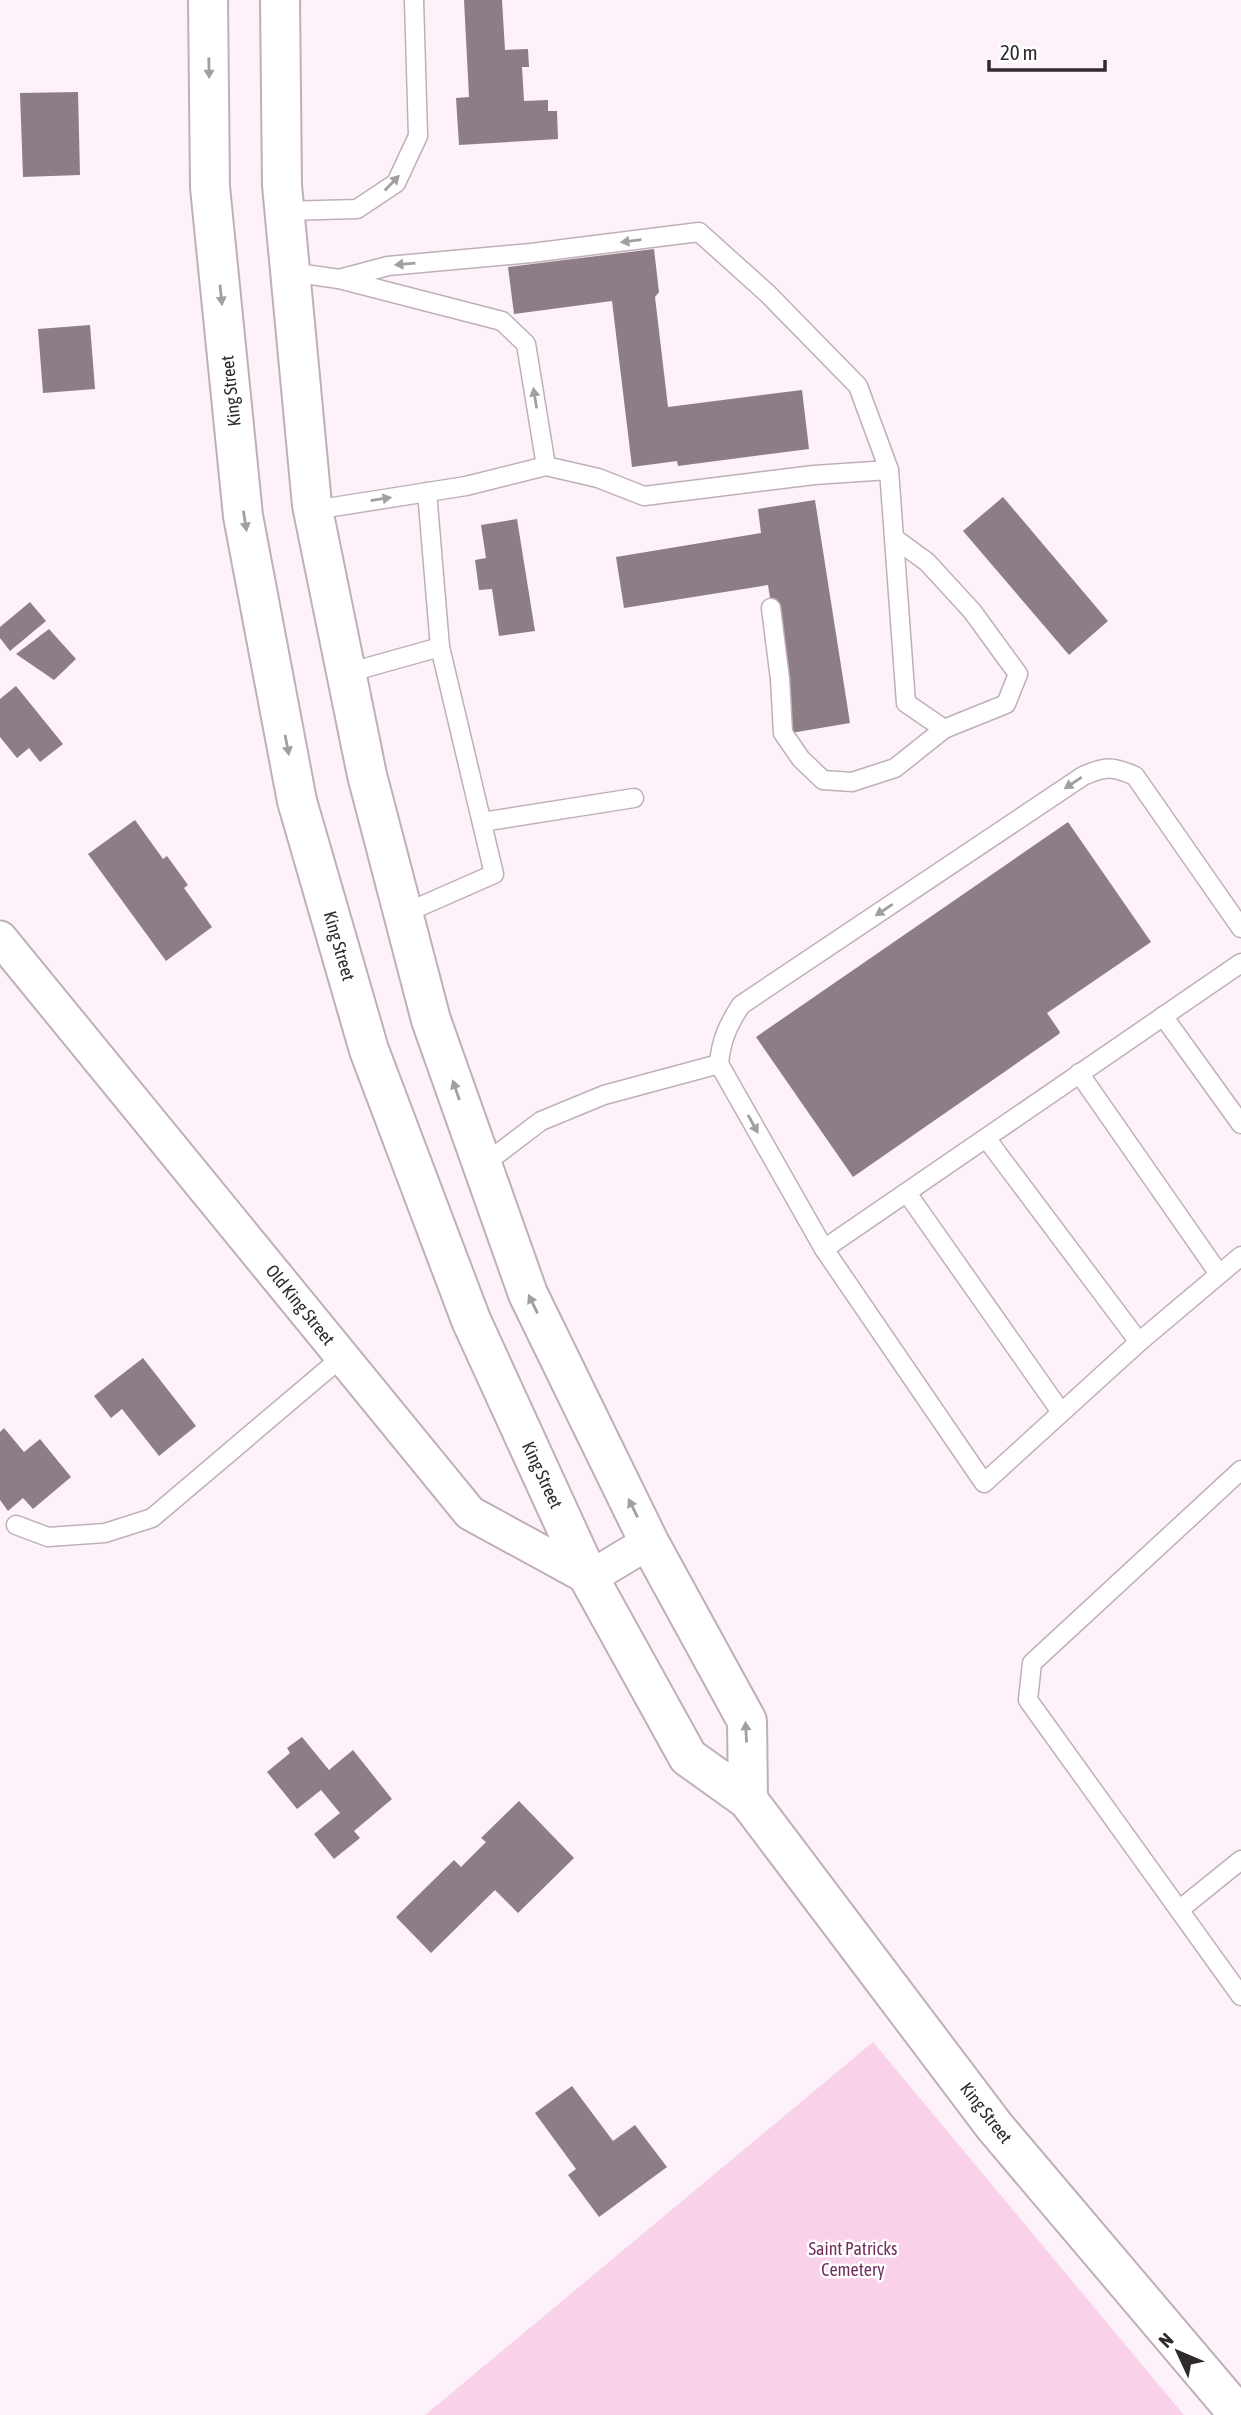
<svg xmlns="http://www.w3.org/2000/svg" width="1241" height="2415" font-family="'Asap Condensed',sans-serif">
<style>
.green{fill:#f9d2ea}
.building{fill:#8d7d86}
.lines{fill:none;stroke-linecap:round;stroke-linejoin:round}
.service-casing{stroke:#c0afb9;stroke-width:21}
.minor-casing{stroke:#c0afb9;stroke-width:37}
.primary-casing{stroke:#c0afb9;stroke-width:42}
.service{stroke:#fff;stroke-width:18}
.minor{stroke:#fff;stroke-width:33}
.primary{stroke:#fff;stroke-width:38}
.oneway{fill:#a29fa1}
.labels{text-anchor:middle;stroke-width:5;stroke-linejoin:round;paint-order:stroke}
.street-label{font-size:18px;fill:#302a2e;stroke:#fff}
.park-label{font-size:18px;fill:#712f5d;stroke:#fff}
</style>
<rect width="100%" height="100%" fill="#fdf2f9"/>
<!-- green -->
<path class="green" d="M873 2042 1184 2415H425L454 2391Z"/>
<!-- building -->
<g class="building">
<path d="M464 0H502L505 50 528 49 529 67H522L524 101 548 100V111H557L558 139 459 145 456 98 469 97Z"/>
<path d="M78 92 80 175 23 177 20 93Z"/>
<path d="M654 249 659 292 655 297 668 407 802 390 809 449 678 466 677 461 632 467 612 301 514 314 508 267Z"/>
<path d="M90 325 95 389 43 393 38 329Z"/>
<path d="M1003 497 1108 621 1069 655 963 531Z"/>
<path d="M815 500 850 723 791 733 768 585 624 608 616 557 761 533 758 509Z"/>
<path d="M517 519 535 631 499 636 492 589 479 590 475 560 486 558 481 525Z"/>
<path d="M30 602 46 621 10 651 0 638V627Z"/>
<path d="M49 629 76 659 54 680 16 654Z"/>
<path d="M16 686 63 744 40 762 29 748 17 758 0 737V699Z"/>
<path d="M135 820 163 859 167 856 188 885 184 888 212 927 166 961 88 854Z"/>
<path d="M1068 822 1151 942 1047 1013 1060 1032 1059 1034 853 1177 756 1037Z"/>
<path d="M143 1358 196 1426 159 1456 122 1409 111 1418 94 1396Z"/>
<path d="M4 1428 24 1452 40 1439 71 1477 33 1509 23 1498 8 1511 0 1500V1432Z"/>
<path d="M302 1737 329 1770 353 1750 392 1799 354 1831 360 1838 334 1859 314 1834 340 1813 321 1790 297 1809 267 1772 290 1753 287 1748Z"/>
<path d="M519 1801 574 1858 518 1913 495 1890 431 1953 396 1917 454 1860 461 1867 486 1842 481 1838Z"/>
<path d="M572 2086 613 2141 635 2125 667 2167 599 2217 568 2175 576 2169 535 2113Z"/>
</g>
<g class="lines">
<!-- service casing -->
<g class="service-casing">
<g id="service">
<path d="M284 211 357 209 396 183 418 136 414 0"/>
<path d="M290 272 339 279 502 321 526 344 546 466"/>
<path d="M339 279 388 266 531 253 699 232 768 294 858 386 889 470"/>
<path d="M314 510 466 486 546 466 598 478 644 496 814 475 889 470 906 703 944 729 1006 704 1018 674 972 611 927 562 894 538"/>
<path d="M771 608 780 679 783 733 801 759 823 780 852 782 895 768 944 729"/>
<path d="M347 673 440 647 427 492"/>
<path d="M482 822 634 798"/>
<path d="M403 914 494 874 440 647"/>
<path d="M1241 928 1135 776C1113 766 1105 766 1083 776L741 1005C728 1025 721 1040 719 1064L824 1249 984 1483 1139 1342 1241 1256"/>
<path d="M1163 1016 1241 1124"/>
<path d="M1079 1073 1219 1274"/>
<path d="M986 1138 1139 1342"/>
<path d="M483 1165 541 1121 604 1095 719 1064"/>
<path d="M907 1193 1061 1412"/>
<path d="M824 1249 1241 963"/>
<path d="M1241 1470 1032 1663 1028 1700 1241 1996"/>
<path d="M16 1525 48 1537 105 1533 152 1518 342 1357"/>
<path d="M1179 1910 1241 1860"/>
</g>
</g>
<!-- minor casing -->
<g class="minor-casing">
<path id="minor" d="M0 938 470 1513 589 1578 649 1542"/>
</g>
<!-- primary casing -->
<g class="primary-casing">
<g id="primary">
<path d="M208 0 210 187 243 516 297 801 369 1050 471 1320 589 1578 688 1757 748 1800 995 2127 1239 2415"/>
<path d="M280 0 282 185 312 505 367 775 431 1020 528 1294 649 1542 747 1721 748 1800"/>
</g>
</g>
<!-- service -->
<use href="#service" class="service"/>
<!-- minor -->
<use href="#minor" class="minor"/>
<!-- primary -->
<use href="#primary" class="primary"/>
</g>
<!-- one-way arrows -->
<defs><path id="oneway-solid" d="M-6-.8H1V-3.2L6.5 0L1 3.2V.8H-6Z" transform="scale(1.75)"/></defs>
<g class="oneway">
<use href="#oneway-solid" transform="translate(209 68) rotate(89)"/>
<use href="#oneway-solid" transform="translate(392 183) rotate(-46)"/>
<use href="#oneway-solid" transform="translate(631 241) rotate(173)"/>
<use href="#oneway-solid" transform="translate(405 264) rotate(175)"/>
<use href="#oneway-solid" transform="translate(221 295) rotate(84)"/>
<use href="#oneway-solid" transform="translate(535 398) rotate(-99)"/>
<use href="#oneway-solid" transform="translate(381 499) rotate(-9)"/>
<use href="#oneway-solid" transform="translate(245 521) rotate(81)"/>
<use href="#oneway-solid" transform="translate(287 745) rotate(79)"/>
<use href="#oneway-solid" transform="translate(1073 783) rotate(146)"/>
<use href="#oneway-solid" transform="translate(884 910) rotate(146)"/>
<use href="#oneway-solid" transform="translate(456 1090) rotate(-109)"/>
<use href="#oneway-solid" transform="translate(753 1124) rotate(61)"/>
<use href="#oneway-solid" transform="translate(533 1304) rotate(-116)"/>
<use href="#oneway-solid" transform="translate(633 1508) rotate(-116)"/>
<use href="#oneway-solid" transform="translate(746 1732) rotate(-93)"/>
</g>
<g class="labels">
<!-- street labels -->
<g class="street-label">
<text transform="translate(231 391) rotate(-96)" y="6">King Street</text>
<text transform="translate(339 946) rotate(74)" y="6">King Street</text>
<text transform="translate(300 1305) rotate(51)" y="6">Old King Street</text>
<text transform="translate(542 1475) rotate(65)" y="6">King Street</text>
<text transform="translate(986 2113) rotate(52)" y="6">King Street</text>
</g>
<!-- park labels -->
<g class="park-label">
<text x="853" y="2255">Saint Patricks<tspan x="853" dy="21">Cemetery</tspan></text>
</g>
</g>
<!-- north arrow -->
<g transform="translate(1178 2352) rotate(314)" stroke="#ffffff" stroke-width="5" paint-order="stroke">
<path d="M0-5L12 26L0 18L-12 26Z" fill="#302a2e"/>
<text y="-10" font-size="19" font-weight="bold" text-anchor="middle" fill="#302a2e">N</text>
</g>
<!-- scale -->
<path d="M989 60v10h116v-10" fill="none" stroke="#302a2e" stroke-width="3.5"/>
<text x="1000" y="60" font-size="21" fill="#302a2e" stroke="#ffffff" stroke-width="5" paint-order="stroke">20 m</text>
</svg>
